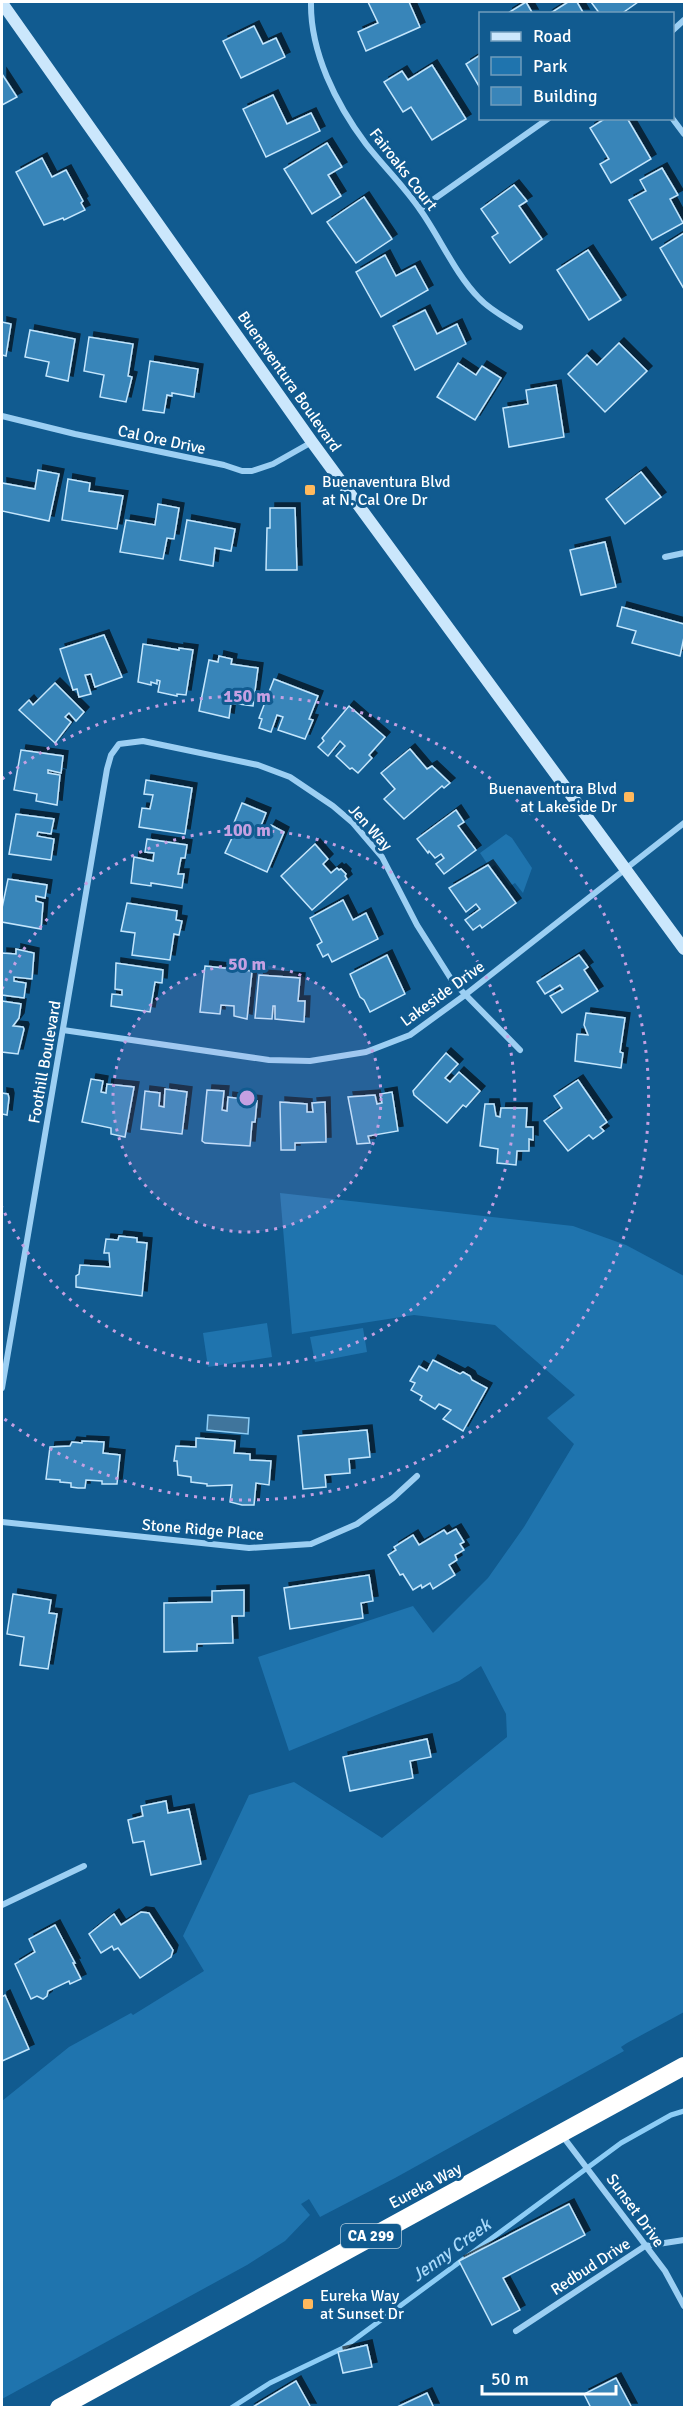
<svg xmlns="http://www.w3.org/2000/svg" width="686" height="2409" font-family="Signika,sans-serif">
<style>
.green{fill:#1f74ae}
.water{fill:#40759c;stroke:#8dcdf6;stroke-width:1.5}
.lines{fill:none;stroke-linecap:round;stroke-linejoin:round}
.stream{stroke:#8dcdf6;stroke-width:5}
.building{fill:#3985b9;stroke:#c3e6fd;stroke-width:1.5;filter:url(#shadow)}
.street{stroke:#9ccff3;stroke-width:6}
.secondary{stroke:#cbe7fc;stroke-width:12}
.highway{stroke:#fff;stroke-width:18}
.ring{fill:none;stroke:#c4a0e2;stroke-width:3;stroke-dasharray:3 6}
.poi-dot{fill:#ffb95d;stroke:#115b90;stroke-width:2}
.labels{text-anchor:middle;stroke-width:6;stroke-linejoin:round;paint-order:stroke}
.shield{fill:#115b90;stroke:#b8cede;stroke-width:1.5}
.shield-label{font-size:15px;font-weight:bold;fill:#fff}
.street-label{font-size:16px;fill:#fff;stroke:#115b90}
.poi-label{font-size:16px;fill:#fff;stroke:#115b90;text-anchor:start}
.water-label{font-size:18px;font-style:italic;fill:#a8d9fa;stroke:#115b90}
.centre{fill:#c4a0e2;stroke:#115b90;stroke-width:3}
.ring-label{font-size:18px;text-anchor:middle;font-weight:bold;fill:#c4a0e2;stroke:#115b90;stroke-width:6;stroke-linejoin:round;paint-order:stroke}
</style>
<defs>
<filter id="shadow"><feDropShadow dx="5" dy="-5" stdDeviation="0" flood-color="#0009"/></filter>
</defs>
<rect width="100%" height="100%" fill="#115b90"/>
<!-- green -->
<g class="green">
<path d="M506 834 512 838 532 868 523 893 515 883 510 886 495 865 490 868 480 853Z"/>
<path d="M280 1193 573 1226 626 1245 684 1276V2012L627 2043 621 2047 624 2051 395 2178 320 2217 309 2199 301 2204 310 2215 285 2241 247 2265 2 2399V2101L69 2047 131 2013 133 2015 204 1971 183 1936 249 1795 294 1782 382 1838 507 1737 506 1714 481 1666 459 1681 289 1751 258 1657 413 1606 433 1633 488 1578 524 1527 574 1444 547 1418 575 1395 495 1325 414 1315 292 1334Z"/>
<path d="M267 1323 272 1357 208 1367 203 1333Z"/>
<path d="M363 1328 367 1352 315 1362 310 1337Z"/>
</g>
<!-- water -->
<path class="water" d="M208 1415 249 1418 248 1434 207 1430Z"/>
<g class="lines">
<!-- stream -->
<path class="stream" d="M231 2408 270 2383 343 2348 621 2143 671 2115 684 2111"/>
</g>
<!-- building -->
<g class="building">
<path d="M368 2H409L420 27 366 51 358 32 378 23Z"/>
<path d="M526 2 533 14H508V13Z"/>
<path d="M568 2H577L584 14H549Z"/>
<path d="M591 2H638L621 14H600Z"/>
<path d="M254 26 263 44 276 38 285 57 241 78 223 41Z"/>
<path d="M480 55V88L466 64Z"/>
<path d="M432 65 466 119 432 140 411 107 403 112 384 82 402 71 408 80Z"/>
<path d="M2 74 17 97 2 105V107Z"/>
<path d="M273 95 287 124 311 113 320 131 266 157 243 109Z"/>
<path d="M606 118H627L651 159 611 183 600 164 609 159 590 128Z"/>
<path d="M327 143 342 167 328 175 341 196 312 214 284 169Z"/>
<path d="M42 158 52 177 66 170 83 201 81 203 85 210 64 220 63 218 44 225 16 172Z"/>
<path d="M662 168 678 195 670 199 683 223 652 240 629 200 646 191 640 180Z"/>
<path d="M514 185 527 201 519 206 542 239 510 263 492 237 498 233 481 209Z"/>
<path d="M364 197 392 239 356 263 327 222Z"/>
<path d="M684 233V289L660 248Z"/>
<path d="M588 250 621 300 589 320 557 270Z"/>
<path d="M385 255 396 276 415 266 428 290 381 317 356 272Z"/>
<path d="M425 310 437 334 457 324 466 344 415 370 393 326Z"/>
<path d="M2 322 11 324 6 356 2 355Z"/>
<path d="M30 330 75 339 68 381 46 376 49 362 25 357Z"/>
<path d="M89 337 133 344 128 376 132 377 126 402 100 397 104 375 84 371Z"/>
<path d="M619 343 647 371 605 412 568 374 587 355 597 365Z"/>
<path d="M150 361 198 369 194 397 172 393V396L167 395 164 413 143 410Z"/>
<path d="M458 363 476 375 482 366 501 378 475 420 437 397Z"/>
<path d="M556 385 564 437 509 447 503 408 528 404 526 390Z"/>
<path d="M38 470 59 474 49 521 2 511V483L35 489Z"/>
<path d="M641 472 661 497 625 524 606 499Z"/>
<path d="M68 479 90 483 89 491 123 496 117 529 62 520Z"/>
<path d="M158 504 179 508 174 539 167 538 163 559 120 552 126 520 155 525Z"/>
<path d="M270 508H295L297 570H266L267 528H270Z"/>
<path d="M187 520 235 529 231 551 215 548 213 566 180 560Z"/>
<path d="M605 542 616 587 581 595 570 550Z"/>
<path d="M622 607 684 624V637L680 656 632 643 636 631 617 626Z"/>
<path d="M104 635 122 677 95 687 91 674 85 675 91 694 79 697 77 689 73 690 60 649Z"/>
<path d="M143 644 179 650V648L193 650 186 695 177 694V696L158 692 160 681 157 680V684L151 682V685L138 682Z"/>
<path d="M219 656 232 659 231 664 258 668 253 706 231 703 229 718 199 711 209 660 218 662Z"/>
<path d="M274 679 318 696 309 719 313 720 305 739 278 730 283 717 277 715 271 732 259 728 262 719 259 718Z"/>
<path d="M55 683 84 712 76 721 69 713 65 717 71 722 55 743 19 710 29 700 33 705Z"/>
<path d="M349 706 385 737 369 755 372 758 358 773 352 768 350 769 336 756 345 746 340 741 328 756 318 747 324 741 322 738Z"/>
<path d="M410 749 427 769 432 766 450 783 444 788 442 786 404 819 384 799 395 789 381 773Z"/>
<path d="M21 750 63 756 61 773 48 770V773L60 775 57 805 36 801 37 794 14 790Z"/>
<path d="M146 780 192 788 185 834 139 827 142 808 150 809 153 795 144 794Z"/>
<path d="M242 803 266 813 259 831 266 834 271 825 284 832 267 872 225 853 238 825 234 823Z"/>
<path d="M456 810 464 822 458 826 476 850 444 874 436 864 444 858 441 854 435 858 429 851 428 853 417 839Z"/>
<path d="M16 814 54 819 51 834 38 832 37 836 54 839 51 860 9 854Z"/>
<path d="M147 839 187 845 185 858H181L178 874H184L182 888 151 883V886L131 883 134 857 153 861 154 853 145 852Z"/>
<path d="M315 844 328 859 323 864 331 873 337 868 339 870 341 869 346 874 345 876 347 879 312 910 281 876Z"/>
<path d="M488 865 516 903 482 928 480 925 473 930 465 920 480 909 476 904 466 912 449 888Z"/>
<path d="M8 879 47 885 45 898 36 896V901L43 903 41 929 2 922V908Z"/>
<path d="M343 900 353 920 366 913 378 939 332 962 328 954 323 957 317 945 322 942 310 918Z"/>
<path d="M127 903 177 911 176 920 182 921 179 935 174 934 170 960 132 955 135 933 121 931Z"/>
<path d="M16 949 34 953 32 979 14 977V981L26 983 24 998 2 995V953L16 954Z"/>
<path d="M387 955 405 994 370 1012 364 1000 360 997 350 974Z"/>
<path d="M579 955 588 967 584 970 598 991 562 1013 550 996 563 989 560 985 545 994 537 982Z"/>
<path d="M116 963 163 970 162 983 155 982 150 1012 111 1006 112 994 122 995V990L115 989Z"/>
<path d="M205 966 252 971 247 1019 234 1016V1006L221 1005 220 1014 200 1012Z"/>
<path d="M259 975 300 978 298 1001H305L304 1022 275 1019V1006H273L272 1019 255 1018Z"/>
<path d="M2 1001 21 1004 19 1018 13 1026 23 1027 24 1029 18 1054 2 1052Z"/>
<path d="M586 1013 625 1018 620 1052 623 1053 621 1068 575 1061 577 1034 588 1035 584 1025Z"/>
<path d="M446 1053 458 1064 445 1078 450 1082 459 1072 480 1091 466 1107 463 1105 447 1123 414 1095 413 1091Z"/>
<path d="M91 1079 103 1081 101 1092 106 1093 107 1084 134 1087 125 1137 111 1134V1128L82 1122Z"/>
<path d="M578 1080 607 1122 600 1127 604 1131 593 1139 589 1135 568 1151 544 1121 562 1108 554 1096Z"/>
<path d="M165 1089 187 1092 182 1134 141 1129 145 1091 160 1093 159 1106 164 1107Z"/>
<path d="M207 1090 224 1091 222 1110 227 1111 228 1097 257 1101 255 1122H252L250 1146 205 1143 202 1141Z"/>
<path d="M392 1092 398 1131 368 1136 370 1143 357 1144 348 1097 375 1095 377 1104 382 1103 380 1094Z"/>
<path d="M2 1093 8 1094 9 1098 7 1115 2 1114Z"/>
<path d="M280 1102 307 1104V1112H313L312 1103 325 1102 326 1142 295 1143V1150H281Z"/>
<path d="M485 1104H494L496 1116 500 1117 501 1108H527L526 1127H533V1140L529 1139V1151H517L516 1165 497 1163 498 1149 480 1146Z"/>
<path d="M119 1236 137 1238V1242L147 1243 142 1296 76 1287V1276L79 1274 80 1265 110 1267 109 1253H104L106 1239 118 1240Z"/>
<path d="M433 1360 460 1374 463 1372 470 1376 472 1380 487 1388 463 1431 443 1419 451 1410 439 1404 435 1409 420 1400 422 1396 411 1390 415 1383 410 1381 419 1366 427 1371Z"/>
<path d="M367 1430 370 1457 349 1459 350 1473 325 1475 326 1487 303 1489 298 1436Z"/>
<path d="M196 1438 235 1441 234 1453 250 1454V1460L271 1461 269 1485 256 1483 254 1505H242L230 1502 232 1485 207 1486V1484L191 1482V1477L178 1475 177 1461H174L176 1446 196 1447Z"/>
<path d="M82 1441 104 1442 103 1453 120 1455 117 1484H102V1481L86 1480 85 1488H78L71 1487V1483L60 1482V1480L46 1479 50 1447 70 1446 72 1442 82 1443Z"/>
<path d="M456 1529 464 1542 460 1544 464 1550 455 1555 457 1560 449 1565 455 1575 433 1589 430 1583 422 1588 421 1585 413 1590 403 1574 400 1575 388 1555 396 1550 394 1547 413 1535 419 1545 444 1530 447 1534Z"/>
<path d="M369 1575 373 1601 361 1603 363 1618 290 1629 284 1588Z"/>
<path d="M244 1590V1616H232L233 1643 197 1644V1651L164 1652V1603L212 1602V1591Z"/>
<path d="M13 1594 51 1600 49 1613 57 1614 48 1669 20 1665 24 1637 7 1634Z"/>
<path d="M427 1739 431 1757 410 1761 413 1778 350 1791 343 1757Z"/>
<path d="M166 1801 168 1813 189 1809 201 1864 151 1875 144 1841 133 1843 128 1820 143 1816 141 1806Z"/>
<path d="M141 1912 149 1913 173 1950 171 1957 140 1978 118 1948 114 1950 112 1946 101 1953 89 1934 114 1914 121 1925Z"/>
<path d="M55 1925 75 1963H73L81 1979 70 1984 69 1981 48 1991 47 1996 43 1999 37 1996 31 1999 15 1964 35 1952 29 1939Z"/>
<path d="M5 1995 29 2049 2 2061V1997Z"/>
<path d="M569 2204 585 2235 503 2278 520 2310 492 2325 459 2261Z"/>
<path d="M367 2345 372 2367 343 2373 338 2352Z"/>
<path d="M616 2378 632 2408H591L584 2394Z"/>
<path d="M296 2381 311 2408H251Z"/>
<path d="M427 2393 434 2408H395Z"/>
</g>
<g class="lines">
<!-- street -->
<g class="street">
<path d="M311 2C310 52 336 104 366 144 384 167 405 187 421 211 440 238 456 275 479 298 490 310 506 318 520 327"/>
<path d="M672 31 684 20"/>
<path d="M672 118 684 134"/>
<path d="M420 209 549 118"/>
<path d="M2 416 75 434 224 465 242 471H252L273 464 312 442"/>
<path d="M665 557 684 553"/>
<path d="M63 1030 269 1060 310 1061 366 1052 410 1035 465 995 684 823"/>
<path d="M2 1388 107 769 111 755 119 744 143 741 258 765 290 777 333 806 353 823 382 857 417 925 453 982 520 1050"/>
<path d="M2 1522 249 1548 311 1544 357 1524 393 1498 417 1476"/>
<path d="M2 1905 84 1866"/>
<path d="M561 2134 665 2271 684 2306"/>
<path d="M516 2331 645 2246 684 2240"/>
</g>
<!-- secondary -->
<path class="secondary" d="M2 3 312 442 684 949"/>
<!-- highway -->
<path class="highway" d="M59 2408 684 2066"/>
</g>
<!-- distance rings -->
<circle cx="247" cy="1098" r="134" fill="#c4a0e2" fill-opacity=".12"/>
<g class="ring">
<circle cx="247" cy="1098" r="134"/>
<path d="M2 989A268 268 0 1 1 2 1207"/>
<path d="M2 779A402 402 0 1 1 2 1417"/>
</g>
<!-- markers -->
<g class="poi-dot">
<rect x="304" y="484" width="12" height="12" rx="3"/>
<rect x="623" y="791" width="12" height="12" rx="3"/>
<rect x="302" y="2298" width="12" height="12" rx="3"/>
</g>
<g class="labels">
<!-- shield labels -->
<rect class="shield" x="341" y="2224" width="60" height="24" rx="4.5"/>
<g class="shield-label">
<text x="371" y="2241">CA 299</text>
</g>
<!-- street labels -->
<g class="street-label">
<text transform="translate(404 169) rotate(52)" y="6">Fairoaks Court</text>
<text transform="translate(290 381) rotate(55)" y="6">Buenaventura Boulevard</text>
<text transform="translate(162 439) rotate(12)" y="6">Cal Ore Drive</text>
<text transform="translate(371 827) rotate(48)" y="6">Jen Way</text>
<text transform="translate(442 993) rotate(-36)" y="6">Lakeside Drive</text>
<text transform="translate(44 1062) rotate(-80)" y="6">Foothill Boulevard</text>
<text transform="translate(203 1529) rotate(5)" y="6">Stone Ridge Place</text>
<text transform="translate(425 2185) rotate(-28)" y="6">Eureka Way</text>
<text transform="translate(636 2210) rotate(54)" y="6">Sunset Drive</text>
<text transform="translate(590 2266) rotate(-33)" y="6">Redbud Drive</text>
</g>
<!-- poi labels -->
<g class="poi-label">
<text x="322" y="487">Buenaventura Blvd<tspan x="322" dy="18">at N. Cal Ore Dr</tspan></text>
<text x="617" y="794" text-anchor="end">Buenaventura Blvd<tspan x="617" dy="18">at Lakeside Dr</tspan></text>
<text x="320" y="2301">Eureka Way<tspan x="320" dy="18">at Sunset Dr</tspan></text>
</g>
<!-- water labels -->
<g class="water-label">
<text transform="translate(451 2250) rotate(-36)" y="6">Jenny Creek</text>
</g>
</g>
<circle cx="247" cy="1098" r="9" class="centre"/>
<g class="ring-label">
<text x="247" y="702">150 m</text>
<text x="247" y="836">100 m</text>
<text x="247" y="970">50 m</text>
</g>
<!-- border -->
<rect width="686" height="2409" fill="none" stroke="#ffffff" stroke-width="6"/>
<!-- legend -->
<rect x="479" y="12" width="195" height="108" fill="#115b90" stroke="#709dbc" stroke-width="1.5"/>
<rect x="491" y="32" width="30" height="9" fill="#cbe7fc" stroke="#709dbc" stroke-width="1.5"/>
<text x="533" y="42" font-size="18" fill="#ffffff">Road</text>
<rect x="491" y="57" width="30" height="18" fill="#1f74ae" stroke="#709dbc" stroke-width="1.5"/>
<text x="533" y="72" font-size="18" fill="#ffffff">Park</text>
<rect x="491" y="87" width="30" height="18" fill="#3985b9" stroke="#709dbc" stroke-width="1.5"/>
<text x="533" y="102" font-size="18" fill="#ffffff">Building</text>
<!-- scale -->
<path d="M482 2385v9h134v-9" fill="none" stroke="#ffffff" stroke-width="3"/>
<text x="491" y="2385" font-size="18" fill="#ffffff" stroke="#115b90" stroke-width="4.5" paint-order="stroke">50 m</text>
</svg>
